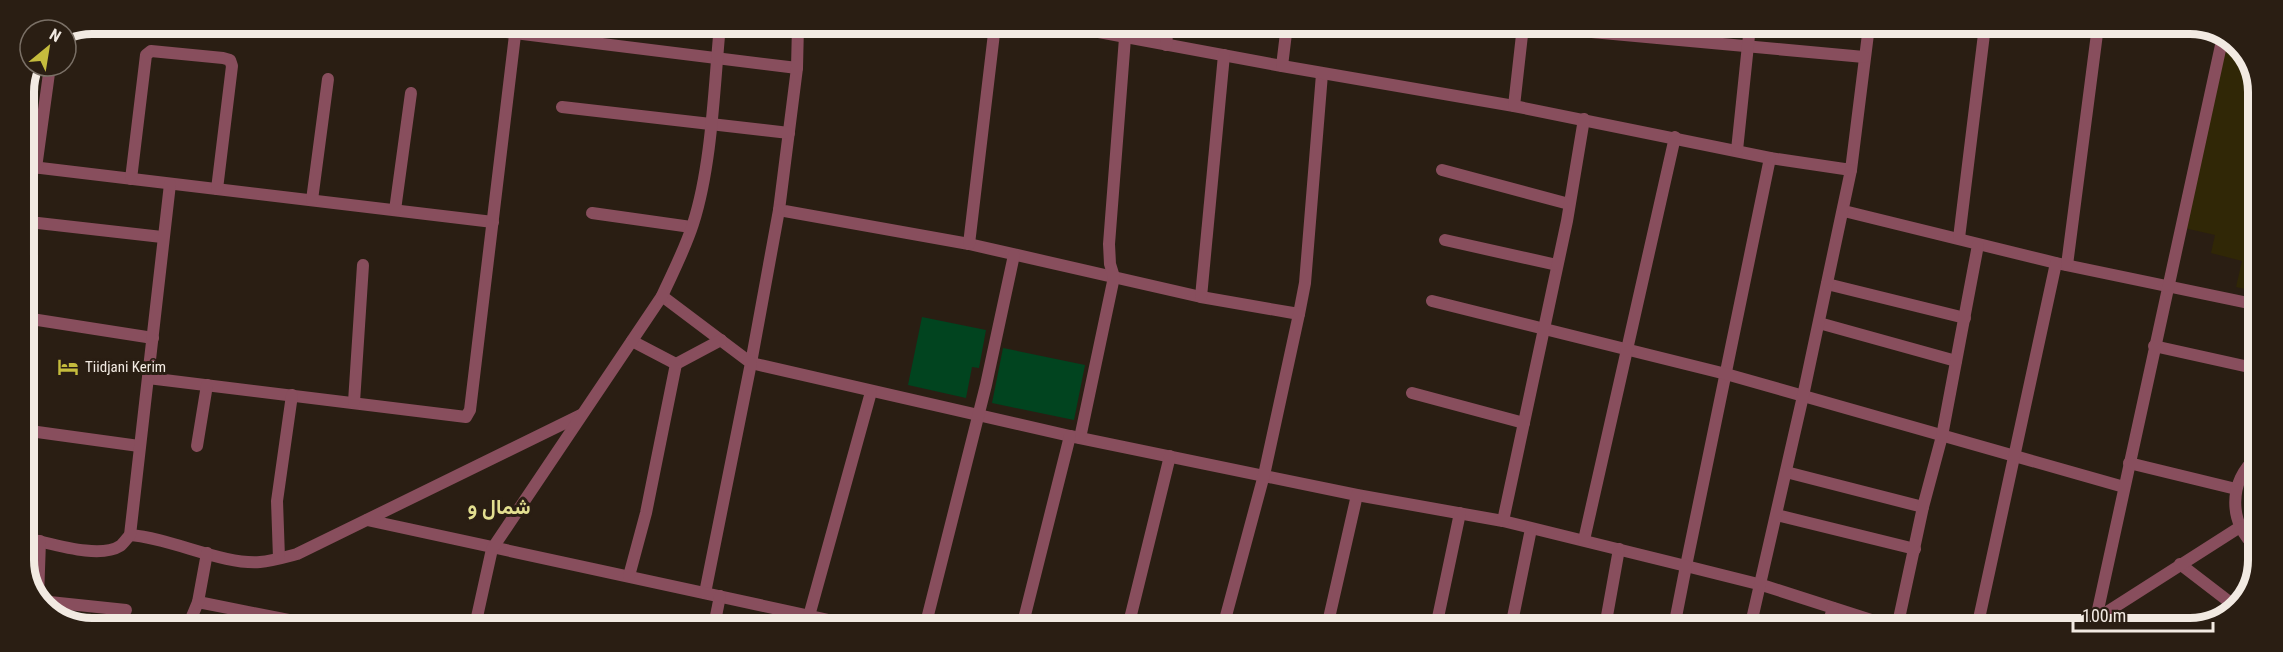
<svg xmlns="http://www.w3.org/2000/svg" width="2283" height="652" font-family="'Roboto Condensed',Vazirmatn,sans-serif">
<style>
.green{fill:#01441f}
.sand{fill:#302706}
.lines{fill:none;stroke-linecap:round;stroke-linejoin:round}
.minor{stroke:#884e5d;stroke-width:12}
.labels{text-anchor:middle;stroke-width:6;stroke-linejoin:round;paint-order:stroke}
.poi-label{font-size:15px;fill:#f2eae2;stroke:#2a1e13;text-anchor:start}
.district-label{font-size:21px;font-weight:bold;fill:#e3df90;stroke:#2a1e13}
.rim{fill:none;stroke:#f2eae2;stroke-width:8}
</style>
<rect width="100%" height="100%" fill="#2a1e13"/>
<!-- green -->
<g class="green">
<path d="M922 317 986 330 979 368 972 367 966 398 908 385Z"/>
<path d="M1003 348 1085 365 1074 420 992 403Z"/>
</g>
<!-- sand -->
<path class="sand" d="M2223 36 2242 48 2259 88 2258 292 2236 287 2242 261 2211 253 2215 235 2180 227Z"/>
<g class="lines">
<!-- minor -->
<g class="minor">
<path d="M441 24 797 68"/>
<path d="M798 25 797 68 779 210 969 244 1201 297 1299 314 1305 283 1322 74"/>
<path d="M1061 25 1282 66"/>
<path d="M1287 25 1282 66 1514 106"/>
<path d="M1523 26 1514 106 1770 158 1851 170 1869 26"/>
<path d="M1526 26 1864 57"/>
<path d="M1166 45 1168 25"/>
<path d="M562 107 789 133"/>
<path d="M1737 150 1750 26"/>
<path d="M1770 158 1686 566 1762 585 1896 628"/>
<path d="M24 166 493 222"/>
<path d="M36 168 50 66"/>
<path d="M1442 170 1569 204"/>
<path d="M131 179 146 55 151 51 223 58 230 60 232 66 217 189"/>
<path d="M312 200 328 79"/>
<path d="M395 210 411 93"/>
<path d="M779 210 751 363 1070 436 1357 495 1503 521 1686 566 1674 627"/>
<path d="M1844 211 2056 263 2258 305"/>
<path d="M592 213 691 227"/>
<path d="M38 223 162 237"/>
<path d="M1959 238 1985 26"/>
<path d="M1445 240 1557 265"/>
<path d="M969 244 995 25"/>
<path d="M2067 265 2098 26"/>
<path d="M1827 284 1965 318"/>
<path d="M662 296 751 363 705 593"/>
<path d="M1201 297 1224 55"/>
<path d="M1432 301 1726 374 2124 487"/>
<path d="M25 318 153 338"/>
<path d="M1819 323 1956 361"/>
<path d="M2154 346 2258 369"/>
<path d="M676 364 721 340"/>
<path d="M148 378 466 417 470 410 515 35"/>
<path d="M1412 393 1524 423"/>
<path d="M354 402 363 265"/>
<path d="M30 431 139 446"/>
<path d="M1080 438 1114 277 1110 264 1109 244 1125 38"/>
<path d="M197 446 207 385"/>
<path d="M2129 463 2236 489"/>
<path d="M1786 472 1923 507"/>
<path d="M1777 515 1915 549"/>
<path d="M367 520 861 627"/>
<path d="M1503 521 1567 221 1584 119"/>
<path d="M130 535C171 538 223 565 260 562 273 561 285 557 297 554L581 415"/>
<path d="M24 538C48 542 98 560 120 546 123 544 127 538 130 535L170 184"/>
<path d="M1584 540 1675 137"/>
<path d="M2257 548C2228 524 2228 481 2257 457"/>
<path d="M279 558 277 501 292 395"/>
<path d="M2180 564 2236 607"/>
<path d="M629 576 646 513 676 364 632 341"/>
<path d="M38 598 40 541"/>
<path d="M40 601 126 610"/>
<path d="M198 602 319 626"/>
<path d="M809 616 871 392"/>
<path d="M1436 619 1473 627"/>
<path d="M2096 619 2240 527"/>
<path d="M188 626 198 602 207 553"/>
<path d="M475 626 492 549 662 296C673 272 685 249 693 224 712 165 714 87 720 25"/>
<path d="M714 626 720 596"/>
<path d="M925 627 986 385 1014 255"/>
<path d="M1022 627 1070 436"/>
<path d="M1128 627 1170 456"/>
<path d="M1223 627 1264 475 1299 314"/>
<path d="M1327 627 1357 495"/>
<path d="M1436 627 1460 513"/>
<path d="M1511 627 1531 529"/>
<path d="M1605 627 1619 549"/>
<path d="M1750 628 1803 396 1851 170"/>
<path d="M1827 628 1833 608"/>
<path d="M1897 628 1923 507 1942 436 1978 245"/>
<path d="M1977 628 2056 263"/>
<path d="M2094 628 2223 36"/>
</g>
</g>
<!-- icons -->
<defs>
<g id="hotel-bare" transform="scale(1.62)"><path d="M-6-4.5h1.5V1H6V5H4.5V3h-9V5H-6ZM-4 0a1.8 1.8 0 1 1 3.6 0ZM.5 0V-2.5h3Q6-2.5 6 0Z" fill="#c5bc3d" stroke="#2a1e13" stroke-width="2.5" paint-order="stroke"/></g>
</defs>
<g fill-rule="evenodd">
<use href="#hotel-bare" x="68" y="367"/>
</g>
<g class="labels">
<!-- poi labels -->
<g class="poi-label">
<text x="85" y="372">Tiidjani Kerim</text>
</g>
<!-- district labels -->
<g class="district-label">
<text x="499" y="514">شمال و</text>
</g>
</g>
<!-- crop -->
<path d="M0 0H2283V652H0ZM92 34H2190A58 58 0 0 1 2248 92V560A58 58 0 0 1 2190 618H92A58 58 0 0 1 34 560V92A58 58 0 0 1 92 34Z" fill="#2a1e13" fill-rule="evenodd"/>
<path class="rim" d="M92 34H2190A58 58 0 0 1 2248 92V560A58 58 0 0 1 2190 618H92A58 58 0 0 1 34 560V92A58 58 0 0 1 92 34Z"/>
<!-- north arrow -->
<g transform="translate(48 48) rotate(30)"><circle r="28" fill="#2a1e13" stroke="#7a7066" stroke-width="1.5"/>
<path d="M0-4.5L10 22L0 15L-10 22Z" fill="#c5bc3d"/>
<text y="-9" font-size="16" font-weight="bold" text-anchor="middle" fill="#f2eae2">N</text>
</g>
<!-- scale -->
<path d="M2073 622v9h140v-9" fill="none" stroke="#f2eae2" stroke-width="3"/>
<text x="2082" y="622" font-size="18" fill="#f2eae2" stroke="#2a1e13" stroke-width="4.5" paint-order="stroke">100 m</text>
</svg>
